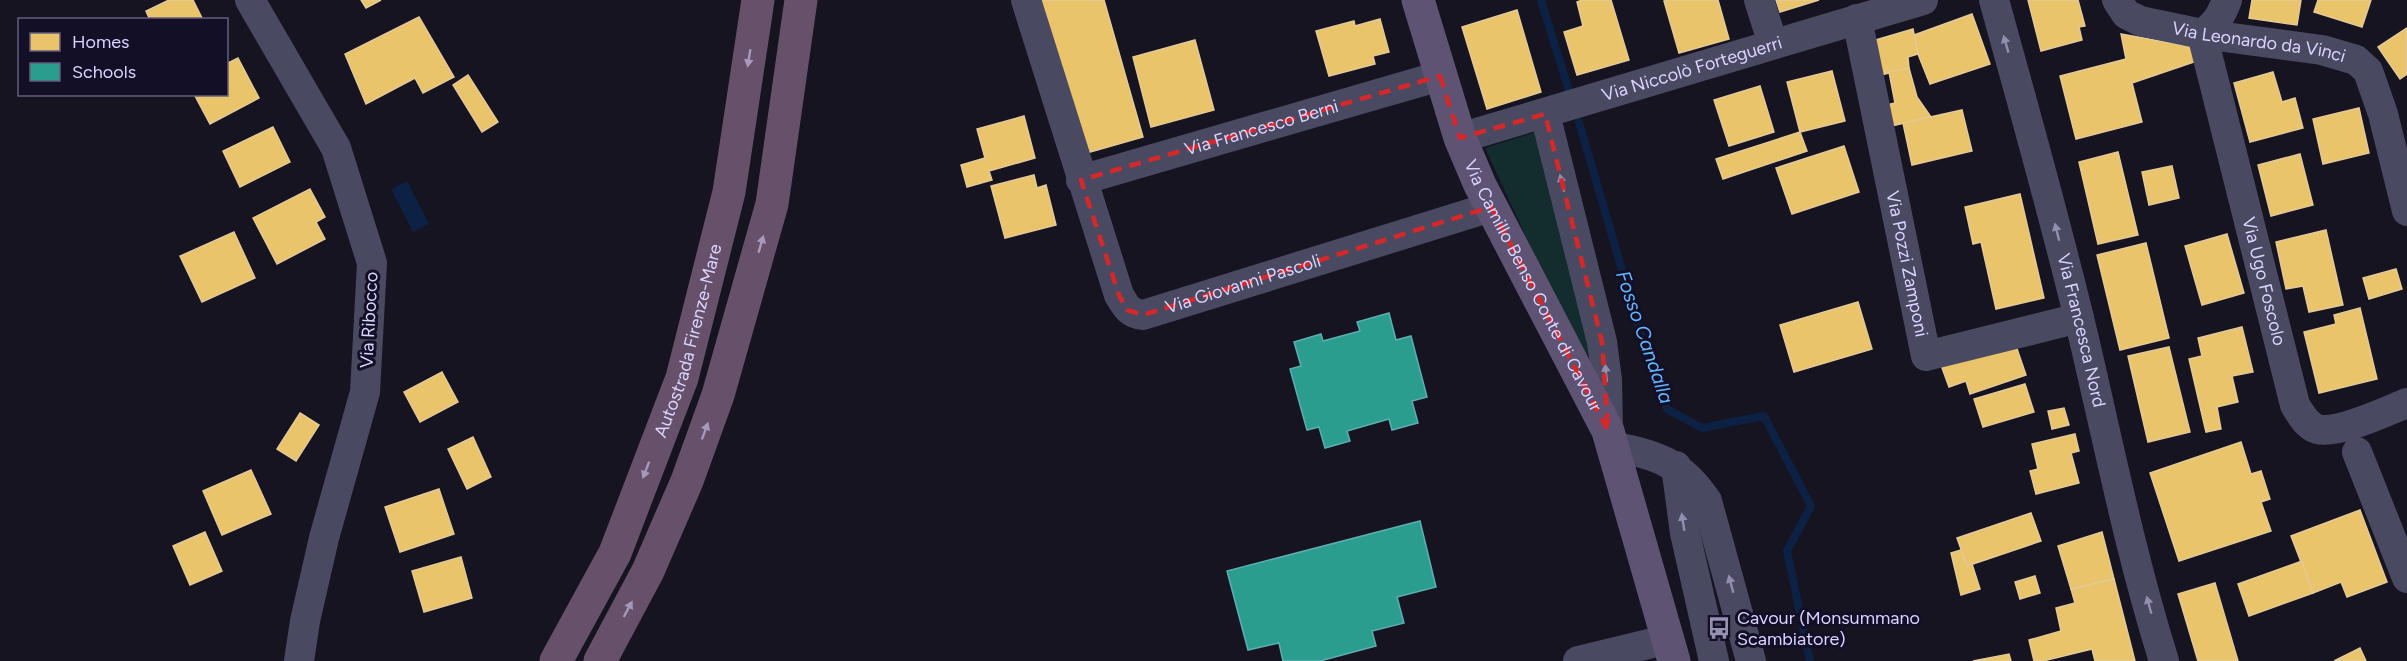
<svg xmlns="http://www.w3.org/2000/svg" width="2407" height="661" font-family="Figtree,sans-serif">
<style>
.green{fill:#132c2d}
.water{fill:#0d2144}
.homes{fill:#e9c46a;stroke:#e4c997;stroke-width:1.5}
.schools{fill:#2a9d8f;stroke:#5eaeb1;stroke-width:1.5}
.lines{fill:none;stroke-linecap:round;stroke-linejoin:round}
.stream{stroke:#0d2144;stroke-width:8}
.minor{stroke:#4a4962;stroke-width:30}
.major{stroke:#5e5373;stroke-width:33}
.highway{stroke:#67516a;stroke-width:33}
.oneway{fill:#928eb0}
.oneway2{fill:#a699bc}
.marked{fill:none;stroke:#d62828;stroke-width:4.5;stroke-dasharray:12 8;stroke-linejoin:round}
.labels{text-anchor:middle;stroke-width:6;stroke-linejoin:round;paint-order:stroke}
.street-label{font-size:18px;fill:#d9d4ff;stroke:#130f26}
.poi-label{font-size:18px;fill:#d9d4ff;stroke:#130f26;text-anchor:start}
.water-label{font-size:20px;font-style:italic;fill:#62b6ff;stroke:#130f26}
</style>
<rect width="100%" height="100%" fill="#161421"/>
<!-- green -->
<path class="green" d="M1536 132 1590 353 1587 355 1577 347 1485 148Z"/>
<!-- water -->
<path class="water" d="M407 181 429 224 413 232 391 189Z"/>
<!-- homes -->
<g class="homes">
<path d="M169 0H193L203 20H150L146 11Z"/>
<path d="M361 0H381L366 8Z"/>
<path d="M1039 0H1104L1143 137 1083 154Z"/>
<path d="M1582 0H1611L1629 60 1577 75 1564 32 1583 26 1577 2Z"/>
<path d="M1668 0H1718L1729 39 1679 53 1664 1Z"/>
<path d="M1776 0H1819L1780 12Z"/>
<path d="M2028 0H2078L2085 26 2079 27 2082 40 2041 51Z"/>
<path d="M2252 0H2301L2297 25 2249 18Z"/>
<path d="M2318 0H2371L2362 27 2314 12Z"/>
<path d="M1517 10 1541 92 1487 109 1462 27Z"/>
<path d="M1972 14 1990 64 1930 84 1918 54 1914 35Z"/>
<path d="M419 17 454 77 423 93 415 78 366 104 345 54Z"/>
<path d="M1380 19 1389 52 1373 56 1375 64 1329 76 1316 31 1354 21 1355 26Z"/>
<path d="M2407 28V74L2400 79 2378 47Z"/>
<path d="M1913 29 1918 54 1908 57 1909 68 1881 75 1872 41Z"/>
<path d="M2121 34 2193 47 2194 62 2132 83 2142 122 2076 139 2060 76 2126 59Z"/>
<path d="M1195 40 1214 110 1151 127 1133 57Z"/>
<path d="M238 58 259 98 210 124 194 94H226V64Z"/>
<path d="M1909 68 1917 97 1931 117 1891 126 1886 105 1895 103 1889 72Z"/>
<path d="M1832 71 1845 121 1800 132 1787 82Z"/>
<path d="M2273 72 2282 102 2295 98 2303 128 2250 142 2234 83Z"/>
<path d="M468 75 498 122 482 132 453 85Z"/>
<path d="M1760 86 1774 132 1729 146 1714 100Z"/>
<path d="M2359 108 2369 153 2323 164 2313 119Z"/>
<path d="M1962 110 1972 151 1912 165 1903 123Z"/>
<path d="M1024 116 1035 158 989 171 992 180 967 187 961 165 985 158 977 129Z"/>
<path d="M273 127 290 162 240 187 223 151Z"/>
<path d="M1800 132 1807 151 1723 179 1716 159Z"/>
<path d="M1844 146 1859 192 1792 214 1776 168Z"/>
<path d="M2118 152 2138 235 2098 244 2079 162Z"/>
<path d="M2300 154 2313 205 2271 216 2258 165Z"/>
<path d="M2172 166 2179 198 2149 205 2142 172Z"/>
<path d="M1034 175 1037 188 1046 185 1056 225 1005 238 991 186Z"/>
<path d="M310 189 325 217 316 222 325 239 277 264 253 218Z"/>
<path d="M2020 194 2044 298 1996 309 1981 242 1973 244 1965 207Z"/>
<path d="M2326 230 2343 305 2309 312 2303 286 2286 289 2276 242Z"/>
<path d="M234 232 255 278 202 302 180 256Z"/>
<path d="M2227 234 2244 293 2202 305 2185 246Z"/>
<path d="M2146 243 2169 338 2120 350 2097 255Z"/>
<path d="M2396 269 2402 289 2369 299 2363 278Z"/>
<path d="M1858 302 1872 349 1794 372 1780 325Z"/>
<path d="M2360 308 2377 379 2319 393 2304 332 2336 324 2334 315Z"/>
<path d="M2242 327 2253 372 2232 376 2238 402 2217 407 2221 429 2206 432 2189 359 2202 356 2198 338Z"/>
<path d="M2014 340 2026 375 1970 394 1966 381 1949 387 1941 365Z"/>
<path d="M2169 347 2190 432 2148 442 2128 356Z"/>
<path d="M442 372 458 402 420 422 404 392Z"/>
<path d="M2025 384 2034 412 1983 427 1974 399Z"/>
<path d="M2064 408 2069 425 2052 429 2048 411Z"/>
<path d="M300 413 319 425 296 461 277 449Z"/>
<path d="M2075 434 2079 451 2071 453 2079 483 2036 494 2030 471 2038 469 2032 444Z"/>
<path d="M473 437 491 477 467 489 448 449Z"/>
<path d="M2241 442 2251 474 2261 471 2270 499 2261 502 2271 531 2179 561 2150 473Z"/>
<path d="M251 470 271 514 222 535 203 491Z"/>
<path d="M439 489 454 534 400 552 385 507Z"/>
<path d="M2360 510 2387 582 2347 597 2341 582 2313 593 2291 536Z"/>
<path d="M2031 513 2041 541 1967 566 1957 538Z"/>
<path d="M205 532 222 571 190 585 173 546Z"/>
<path d="M2102 532 2114 579 2071 589 2058 546Z"/>
<path d="M1961 550 1967 566 1972 564 1980 589 1961 595 1951 553Z"/>
<path d="M461 557 472 598 424 612 412 571Z"/>
<path d="M2302 561 2313 593 2249 616 2238 584Z"/>
<path d="M2035 576 2040 593 2020 599 2015 582Z"/>
<path d="M2114 579 2135 661H2095L2092 649 2043 661H2034L2029 640 2061 631 2056 608 2075 603 2071 589Z"/>
<path d="M2215 583 2238 661H2198L2178 594Z"/>
<path d="M2360 648 2366 661H2334Z"/>
<path d="M2009 654 2011 661H1973Z"/>
</g>
<!-- schools -->
<g class="schools">
<path d="M1389 313 1396 340 1411 336 1427 397 1412 401 1418 423 1392 430 1389 419 1347 431 1350 441 1325 448 1319 427 1307 430 1290 369 1301 366 1294 342 1321 334 1323 341 1360 331 1357 322Z"/>
<path d="M1420 521 1436 587 1397 597 1404 623 1372 631 1376 646 1320 661H1283L1279 643 1248 650 1227 571Z"/>
</g>
<g class="lines">
<!-- stream -->
<g class="stream">
<path d="M1541 0 1569 91"/>
<path d="M1579 122 1640 332 1667 409 1702 428 1764 416 1811 506 1787 551 1810 661"/>
</g>
<!-- minor -->
<g class="minor">
<path d="M250 0 336 148 372 263 365 392 324 538 305 621 299 661"/>
<path id="s1" d="M1026 0 1119 295C1126 307 1129 313 1143 315L1491 207"/>
<path d="M1759 0 1773 44"/>
<path id="s2" d="M1994 0C2025 113 2057 225 2084 339 2109 446 2131 556 2164 661"/>
<path id="s3" d="M2117 0 2126 14 2140 21 2202 34 2322 50 2356 60 2368 71 2383 114 2407 211"/>
<path id="s4" d="M2227 0C2221 16 2216 24 2202 34L2295 405C2300 413 2306 425 2317 429 2337 435 2387 411 2407 403"/>
<path id="s5" d="M1857 19 1926 356 2079 318"/>
<path d="M1545 114 1602 342 1607 380 1608 431"/>
<path id="s6" d="M1460 138 1923 0"/>
<path id="s7" d="M1081 180 1440 76"/>
<path d="M1614 447C1657 454 1682 464 1707 501L1751 661"/>
<path d="M2357 452 2407 578"/>
<path d="M1676 466 1685 533 1714 661"/>
<path d="M1578 661 1669 639"/>
</g>
<!-- major -->
<path class="major" id="s8" d="M1418 0 1460 138 1480 185 1608 431 1674 661"/>
<!-- highway -->
<g class="highway">
<path id="s9" d="M556 661 615 553 682 378 729 192 758 0"/>
<path d="M600 661 648 571 687 481 718 395 772 204 801 0"/>
</g>
</g>
<!-- one-way arrows -->
<defs><path id="oneway-solid" d="M-6-.8H1V-3.2L6.5 0L1 3.2V.8H-6Z" transform="scale(1.5)"/></defs>
<g class="oneway">
<use href="#oneway-solid" transform="translate(2006 44) rotate(-106)"/>
<use href="#oneway-solid" transform="translate(1562 183) rotate(-104)"/>
<use href="#oneway-solid" transform="translate(2057 232) rotate(-104)"/>
<use href="#oneway-solid" transform="translate(1606 373) rotate(-96)"/>
<use href="#oneway-solid" transform="translate(1683 522) rotate(-99)"/>
<use href="#oneway-solid" transform="translate(1731 584) rotate(-105)"/>
<use href="#oneway-solid" transform="translate(2149 605) rotate(-105)"/>
</g>
<g class="oneway2">
<use href="#oneway-solid" transform="translate(749 58) rotate(99)"/>
<use href="#oneway-solid" transform="translate(761 244) rotate(-74)"/>
<use href="#oneway-solid" transform="translate(705 431) rotate(-70)"/>
<use href="#oneway-solid" transform="translate(646 470) rotate(111)"/>
<use href="#oneway-solid" transform="translate(628 609) rotate(-62)"/>
</g>
<!-- marked area -->
<path class="marked" d="M1440 76 1460 138 1545 114 1602 342 1608 431 1491 207 1143 315 1127 310 1119 295 1081 180Z"/>
<!-- icons -->
<defs>
<g id="bus-bare" transform="scale(1.8)"><path d="M-5-6H5V4H4V6H2V4H-2V6H-4V4H-5ZM-3.5-4V0h7V-4ZM-3.5 1.2v1.5H-2V1.2ZM2 1.2v1.5H3.5V1.2Z" fill="#9591b1" stroke="#130f26" stroke-width="2.5" paint-order="stroke"/></g>
</defs>
<g fill-rule="evenodd">
<use href="#bus-bare" x="1719" y="628"/>
</g>
<g class="labels">
<!-- street labels -->
<g class="street-label">
<text dy="6" stroke="none"><textPath href="#s3" startOffset="153">Via Leonardo da Vinci</textPath></text>
<text dy="6" stroke="none"><textPath href="#s6" startOffset="242">Via Niccolò Forteguerri</textPath></text>
<text dy="6" stroke="none"><textPath href="#s7" startOffset="188">Via Francesco Berni</textPath></text>
<text dy="6" stroke="none"><textPath href="#s5" startOffset="250">Via Pozzi Zamponi</textPath></text>
<text dy="6" stroke="none"><textPath href="#s4" startOffset="298">Via Ugo Foscolo</textPath></text>
<text dy="6" stroke="none"><textPath href="#s1" startOffset="447">Via Giovanni Pascoli</textPath></text>
<text dy="6" stroke="none"><textPath href="#s8" startOffset="309">Via Camillo Benso Conte di Cavour</textPath></text>
<text transform="translate(369 320) rotate(-87)" y="6">Via Ribocco</text>
<text dy="6" stroke="none"><textPath href="#s2" startOffset="342">Via Francesca Nord</textPath></text>
<text dy="6" stroke="none"><textPath href="#s9" startOffset="348">Autostrada Firenze-Mare</textPath></text>
</g>
<!-- poi labels -->
<g class="poi-label">
<text x="1737" y="624">Cavour (Monsummano<tspan x="1737" dy="21">Scambiatore)</tspan></text>
</g>
<!-- water labels -->
<g class="water-label">
<text transform="translate(1645 337) rotate(71)" y="7">Fosso Candalla</text>
</g>
</g>
<!-- legend -->
<rect x="18" y="18" width="210" height="78" fill="#130f26" stroke="#625e7d" stroke-width="1.5"/>
<rect x="30" y="33" width="30" height="18" fill="#e9c46a" stroke="#625e7d" stroke-width="1.5"/>
<text x="72" y="48" font-size="18" fill="#d9d4ff">Homes</text>
<rect x="30" y="63" width="30" height="18" fill="#2a9d8f" stroke="#625e7d" stroke-width="1.5"/>
<text x="72" y="78" font-size="18" fill="#d9d4ff">Schools</text>
</svg>
